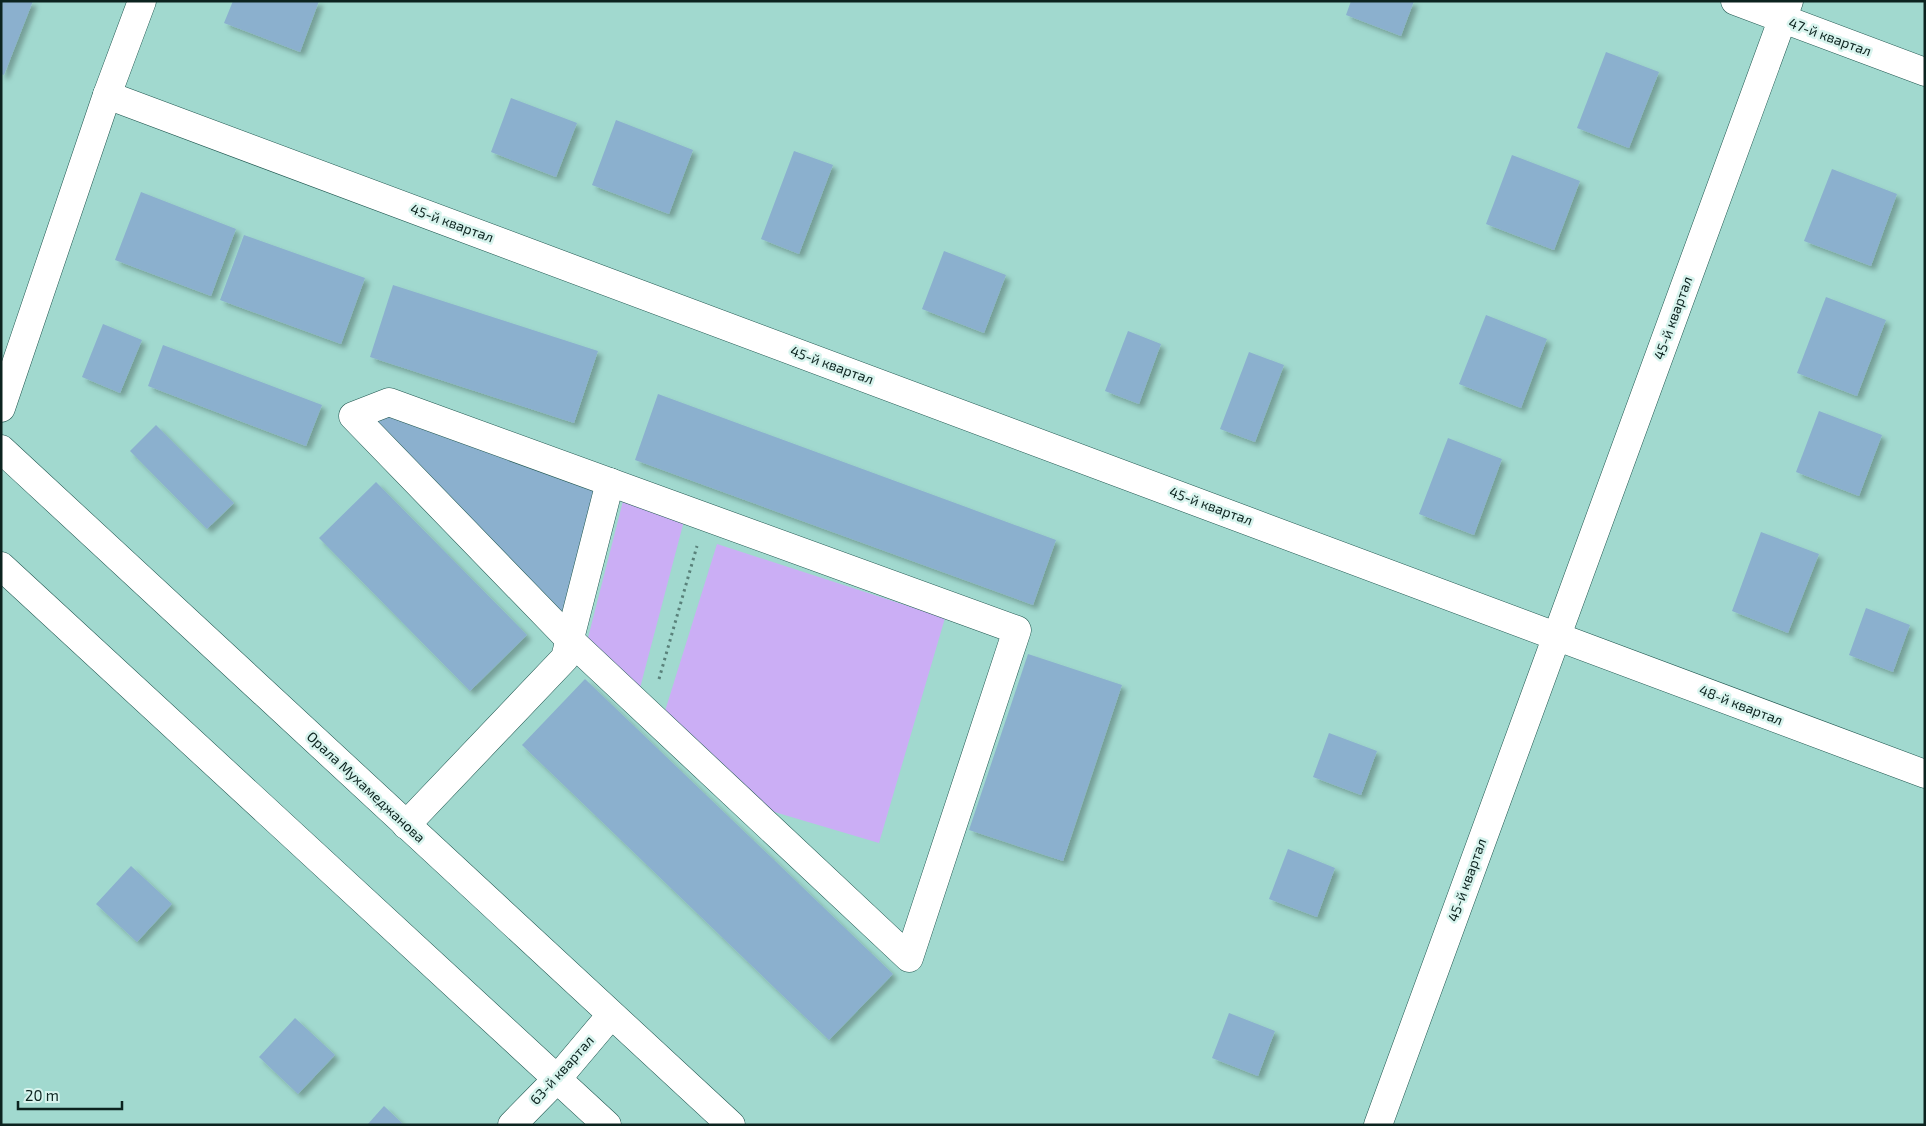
<svg xmlns="http://www.w3.org/2000/svg" width="1926" height="1126" font-family="'Exo 2',sans-serif">
<style>
.green{fill:#cbaef5}
.building{fill:#8bb0ce;filter:url(#shadow)}
.lines{fill:none;stroke-linecap:round;stroke-linejoin:round}
.minor-casing{stroke:#1e554e;stroke-width:29}
.tertiary-casing{stroke:#1e554e;stroke-width:29}
.path{stroke:#59817a;stroke-width:3;stroke-dasharray:2.5 4;stroke-linecap:butt}
.minor{stroke:#fff;stroke-width:28}
.tertiary{stroke:#fff;stroke-width:28}
.labels{text-anchor:middle;stroke-width:5;stroke-linejoin:round;paint-order:stroke}
.street-label{font-size:14px;fill:#0c231f;stroke:#d8f4ee}
</style>
<defs>
<filter id="shadow"><feDropShadow dx="4.5" dy="4.5" stdDeviation="2.5" flood-color="#0004"/></filter>
</defs>
<rect width="100%" height="100%" fill="#a1d9cf"/>
<!-- green -->
<g class="green">
<path d="M623 501 685 517 640 688 588 638Z"/>
<path d="M717 544 945 618 879 843 771 811 665 711Z"/>
</g>
<!-- building -->
<g class="building">
<path d="M1 1H33L4 75 1 74Z"/>
<path d="M233 1H319L300 52 224 23Z"/>
<path d="M1351 1H1414L1401 36 1346 15Z"/>
<path d="M1606 52 1659 72 1629 148 1577 128Z"/>
<path d="M511 98 577 123 556 177 491 152Z"/>
<path d="M616 120 693 150 669 214 592 185Z"/>
<path d="M794 151 833 165 799 254 761 239Z"/>
<path d="M1512 155 1580 181 1554 250 1486 224Z"/>
<path d="M1832 169 1897 194 1871 266 1804 241Z"/>
<path d="M141 192 236 229 211 296 115 260Z"/>
<path d="M244 235 365 278 341 344 220 300Z"/>
<path d="M944 251 1006 275 984 333 922 309Z"/>
<path d="M393 285 598 351 574 423 370 357Z"/>
<path d="M1826 297 1886 320 1857 396 1797 373Z"/>
<path d="M1486 315 1547 339 1521 408 1459 384Z"/>
<path d="M103 324 142 340 120 393 82 377Z"/>
<path d="M1128 331 1161 344 1139 404 1105 391Z"/>
<path d="M163 345 322 405 306 446 148 386Z"/>
<path d="M1249 352 1284 365 1255 442 1220 429Z"/>
<path d="M658 394 1056 540 1033 605 635 460Z"/>
<path d="M1819 411 1882 435 1859 496 1796 472Z"/>
<path d="M394 414 596 487 567 623 372 420Z"/>
<path d="M156 425 234 503 207 529 130 451Z"/>
<path d="M1448 438 1502 459 1474 535 1419 514Z"/>
<path d="M376 482 527 635 470 691 319 538Z"/>
<path d="M1761 532 1819 554 1788 633 1732 611Z"/>
<path d="M1866 608 1910 625 1893 672 1849 655Z"/>
<path d="M1028 654 1122 685 1063 861 969 830Z"/>
<path d="M585 679 893 974 829 1040 522 745Z"/>
<path d="M1329 733 1377 751 1361 795 1313 777Z"/>
<path d="M1288 849 1335 868 1317 917 1269 899Z"/>
<path d="M131 866 172 904 137 942 96 904Z"/>
<path d="M1229 1013 1275 1031 1258 1076 1212 1058Z"/>
<path d="M295 1018 335 1055 298 1094 259 1057Z"/>
<path d="M384 1106 404 1125H367Z"/>
</g>
<g class="lines">
<!-- minor casing -->
<g class="minor-casing">
<g id="minor">
<path d="M1735 1 1925 72"/>
<path d="M107 95 1925 774"/>
<path d="M389 402 1017 630 909 958 570 640 353 416Z"/>
<path d="M1 408 107 95 142 1"/>
<path d="M406 825 565 658 610 482"/>
<path d="M512 1125 557 1079 611 1015"/>
<path d="M1378 1125 1789 1"/>
</g>
</g>
<!-- tertiary casing -->
<g class="tertiary-casing">
<g id="tertiary">
<path d="M1 449 731 1125"/>
<path d="M1 566 607 1125"/>
</g>
</g>
<!-- path -->
<path class="path" d="M659 679 697 546"/>
<!-- minor -->
<use href="#minor" class="minor"/>
<!-- tertiary -->
<use href="#tertiary" class="tertiary"/>
</g>
<g class="labels">
<!-- street labels -->
<g class="street-label">
<text transform="translate(1830 37) rotate(20)" y="5">47-й квартал</text>
<text transform="translate(452 223) rotate(20)" y="5">45-й квартал</text>
<text transform="translate(1673 318) rotate(-70)" y="5">45-й квартал</text>
<text transform="translate(832 365) rotate(20)" y="5">45-й квартал</text>
<text transform="translate(1211 506) rotate(20)" y="5">45-й квартал</text>
<text transform="translate(1741 705) rotate(21)" y="5">48-й квартал</text>
<text transform="translate(366 787) rotate(43)" y="5">Орала Мухамеджанова</text>
<text transform="translate(1467 880) rotate(-70)" y="5">45-й квартал</text>
<text transform="translate(562 1070) rotate(-48)" y="5">63-й квартал</text>
</g>
</g>
<!-- border -->
<rect width="1926" height="1126" fill="none" stroke="#0c231f" stroke-width="5"/>
<!-- scale -->
<path d="M18 1101v8h104v-8" fill="none" stroke="#0c231f" stroke-width="2.5"/>
<text x="25" y="1101" font-size="15" fill="#0c231f" stroke="#d8f4ee" stroke-width="4" paint-order="stroke">20 m</text>
</svg>
